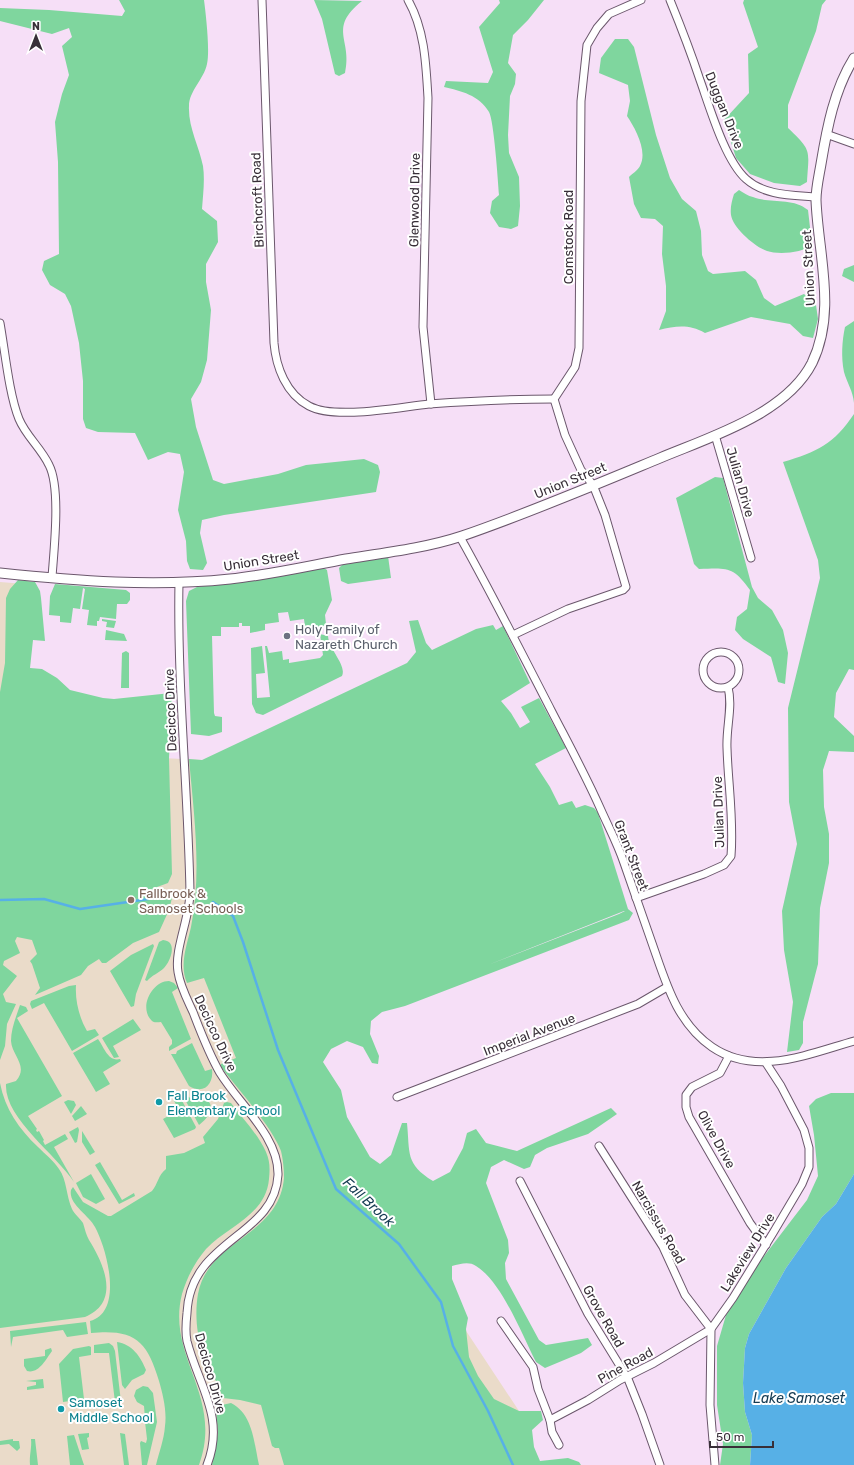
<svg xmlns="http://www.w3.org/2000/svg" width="854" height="1465" font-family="Rubik,sans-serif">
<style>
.education{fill:#eadbc9}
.green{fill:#7fd69e;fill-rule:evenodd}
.water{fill:#57b0e6}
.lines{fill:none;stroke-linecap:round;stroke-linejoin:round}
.stream{stroke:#57b0e6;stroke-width:2.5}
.minor-casing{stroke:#6b576c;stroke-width:9}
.tertiary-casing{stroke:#6b576c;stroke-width:11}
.minor{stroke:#fff;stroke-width:7}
.tertiary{stroke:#fff;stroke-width:9}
.worship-dot{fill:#6b7280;stroke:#fff;stroke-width:1.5}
.education-dot{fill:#8d6e63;stroke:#fff;stroke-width:1.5}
.culture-dot{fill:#0f9aa8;stroke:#fff;stroke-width:1.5}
.labels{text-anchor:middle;stroke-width:4;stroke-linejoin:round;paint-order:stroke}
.street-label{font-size:13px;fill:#382f38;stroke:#fff}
.worship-label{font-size:13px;fill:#5b616d;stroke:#fff;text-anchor:start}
.education-label{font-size:13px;fill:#785e54;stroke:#fff;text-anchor:start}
.culture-label{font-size:13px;fill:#0d838f;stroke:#fff;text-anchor:start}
.water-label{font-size:14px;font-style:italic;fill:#153b52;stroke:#fff}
</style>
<rect width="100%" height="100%" fill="#f6dff7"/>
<!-- education -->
<path class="education" d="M0 582 37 585 29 676 62 753 202 760 363 1228 447 1302 519 1411 520 1465H0Z"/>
<!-- green -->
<g class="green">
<path d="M119 0H204C206 15 210 51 207 64 204 79 189 91 189 106 188 127 199 146 203 166 205 180 203 195 202 209L217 221 218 242 206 264V282L211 310 207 360 201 382 191 399 196 427 213 480 224 484 278 474 306 465 364 459 378 465 380 472 376 492 224 515 202 520 200 533 207 563 203 570 190 569 187 561 186 541 178 510 184 472 180 454 168 452 148 460 135 433 98 432 86 428 83 419V381L79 343 71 306 65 294 50 285 42 270 44 261 59 254 58 162 55 122 62 94 69 75 62 46 72 37 69 28 52 34 0 21V8L49 10 122 16 125 11Z"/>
<path d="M314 0 362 1C327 29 353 39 345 73L339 76 335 74 322 19Z"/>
<path d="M499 0H544L528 20 513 35 508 63 516 74 515 84 510 96 508 135 509 153 519 177 520 206 518 226 511 229 499 227 490 213 492 201 499 195C498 181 494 121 489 112 479 95 461 91 444 87L446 81 488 83 493 72 479 27 500 3Z"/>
<path d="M744 0H826L822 5 816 31 788 105V128C812 151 809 149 807 182L800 186 774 183 750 174 736 158 724 120 749 93 748 54 758 47 743 3Z"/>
<path d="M615 39H628L634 47 656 135 670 178 682 199 696 211 701 231 702 255 708 271 713 274 745 271 756 280 764 298 775 306 804 294 816 305 818 319 813 338 803 336 790 324 751 317 705 333C689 324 676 326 659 330L666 311V286L662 254 663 226 655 219 641 218 634 204 629 177C632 174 638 170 640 166 648 151 635 128 627 116L630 101 628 85 599 73 601 58Z"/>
<path d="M739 190C744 193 748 196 753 197 771 204 792 197 808 210L812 245C803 253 778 255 767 251 755 247 733 228 731 215 730 208 732 200 734 194Z"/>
<path d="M854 265V282L842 276 844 269Z"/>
<path d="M854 321V403C853 391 847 383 844 372 841 357 842 341 845 327Z"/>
<path d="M854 414V670L849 669 836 693 834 717 854 736V752L829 751 823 770 824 807 829 834V863L820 908 818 964 803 1022V1043L799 1050 787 1052 793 1002 784 950 782 911 797 844 789 802 788 708 820 578 818 560 783 462C817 452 834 444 854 414Z"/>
<path d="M715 477 723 478 752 587 758 598 772 610 783 630 788 653 785 684 778 682 771 657 743 639 735 630 737 617 747 609 750 590C733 566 727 568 699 569L694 564 676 498Z"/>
<path d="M388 556 391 578 348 584 341 581 339 568 344 563Z"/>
<path d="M321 566 327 570 332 600 325 615 326 624 322 627 312 629 311 626 305 627 304 619 290 621 288 612 278 613 279 622 265 624V630L250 633V626H242V623H239V627H221V636H212L214 713 215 716 222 717V732L209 736 191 734 186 601 189 591 197 587Z"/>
<path d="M18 580 35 582 40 591 41 598 45 641 33 640 30 668 42 669 57 678 70 690 103 698 114 699 171 693 172 699 169 758 172 874 168 883 157 887 168 891 172 898 169 910 159 932 133 943 106 963H102L99 959 88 966 81 975 35 995 40 988 32 964 30 961 37 954 32 940 17 937 15 941 20 953 4 961 3 965 17 976 3 994 6 1002 16 1004 7 1024 5 1046 0 1060V692L5 663 6 598 10 589Z"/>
<path d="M55 584 126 590 130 593V600L127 604H117L116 619 100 617 99 621H97V626L87 625 89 610 82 609 85 589 83 588 80 609 73 608 71 623 60 622V616L49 615 50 596Z"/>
<path d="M102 619 116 621 114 628 106 627 107 622 102 621Z"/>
<path d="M418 620 426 643 432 650 476 629 493 625 496 630 503 626 530 683 501 701 511 713 520 728 530 722 521 707 539 698 566 748 535 764 550 787 559 805 572 801 576 808 585 805 594 808 598 813 628 909 633 913 629 920 405 1006 382 1012 371 1021 370 1034 379 1056 378 1064 372 1063 363 1047 347 1041 331 1049 323 1062 341 1090 347 1117 370 1157 380 1164 391 1155 402 1123H407C410 1153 405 1164 433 1181L450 1172 463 1148 467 1133 476 1129 486 1143 517 1151 611 1108 617 1114 588 1134 547 1148 535 1155 530 1167 524 1169 504 1160 491 1167 486 1183 508 1240 509 1253 505 1263 506 1279 539 1340 546 1345 588 1338 592 1345 581 1353 545 1368 536 1362C522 1335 502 1282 476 1266 469 1261 460 1264 452 1266V1279L468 1318 466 1329 469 1357 478 1376 494 1399 519 1411H541L543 1420 532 1430 534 1447 540 1461 568 1458 579 1462 581 1465H284L279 1448H275L272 1446 261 1405 240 1400 223 1398C217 1382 209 1367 203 1351 196 1335 195 1311 198 1294 208 1239 279 1237 284 1178 284 1170 283 1159 281 1151 272 1127 238 1089 221 1067V1064L236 1058 204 978 187 983C179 965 187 945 191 927 202 872 194 815 189 759L202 760 407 663 416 652 409 621ZM625 911 619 914 488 965 624 911Z"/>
<path d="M106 630 124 634 127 641 105 640Z"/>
<path d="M320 634 328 636C329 650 347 665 342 676L263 715 256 713 252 704 251 648 262 646 265 673 256 674 257 698 270 697 265 646H267L269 653 282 651 283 660 289 659V663L320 658 323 655Z"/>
<path d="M126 651 129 653V688H121L122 653Z"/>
<path d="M163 940C178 941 171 961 164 968 159 973 152 975 147 981L145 980 159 942Z"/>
<path d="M153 944 154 946 136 994 134 1006 131 1007 110 971 131 955Z"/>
<path d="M169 981 174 983 178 988 172 992 191 1039 169 1051V1047L172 1044V1040L161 1022C158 1022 154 1023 152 1021 138 1008 152 981 169 981Z"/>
<path d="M76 985C75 1001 79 1017 87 1031L95 1029 99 1035 72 1051 44 1003 32 1009 30 1004 31 1001 69 986Z"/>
<path d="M20 1005 26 1007 28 1011 17 1018 62 1096 28 1116 37 1129 36 1130 37 1132 39 1131 44 1140 43 1141 45 1145 65 1134 68 1139 54 1147 74 1182C56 1154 4 1118 6 1084L16 1081C29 1066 12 1056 11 1041 11 1029 16 1017 20 1005Z"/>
<path d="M133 1019 141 1030 113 1046 119 1057 114 1058 102 1038Z"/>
<path d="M98 1039C104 1047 108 1062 120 1059L121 1061 103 1072 110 1084 96 1092 73 1053Z"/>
<path d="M192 1043 205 1071 212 1069C214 1084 204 1095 189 1086L171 1054H176L177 1051Z"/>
<path d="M0 1083C5 1109 19 1129 38 1147 45 1154 53 1160 59 1169 67 1180 66 1196 72 1209 74 1214 80 1218 83 1223 85 1229 86 1235 89 1240 104 1264 121 1302 85 1317L0 1328Z"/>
<path d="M831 1093H854V1174L836 1204 822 1217 786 1268 749 1334 745 1348 743 1383 745 1412 752 1435 750 1465H720L723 1444 717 1405V1346L726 1315 761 1260 807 1200 818 1176 814 1135 809 1106 816 1099Z"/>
<path d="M184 1094 192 1099 208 1101C216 1109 206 1120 199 1125L183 1096Z"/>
<path d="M179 1095 196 1127 195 1129 174 1138 163 1119 179 1110 173 1099Z"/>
<path d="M68 1100 74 1101 76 1105 71 1114 64 1102Z"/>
<path d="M227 1102 231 1103C242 1118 258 1134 266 1152 270 1161 270 1169 269 1179 266 1215 228 1226 206 1249 195 1262 187 1277 182 1294 166 1357 224 1396 199 1465H156C159 1452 164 1440 165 1426 167 1411 163 1395 159 1381 147 1340 134 1329 91 1333L90 1321C124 1312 107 1249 95 1227 89 1215 68 1204 71 1190L73 1187 83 1202 108 1216H111L152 1191C158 1184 158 1175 166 1169V1156L184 1153 205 1143 203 1137 218 1119 224 1103Z"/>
<path d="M81 1106 87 1114 75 1121 72 1116Z"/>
<path d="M78 1127 79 1130 77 1142 75 1143 69 1132Z"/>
<path d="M82 1131 95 1152 90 1155 82 1142Z"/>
<path d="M100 1162 122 1200 134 1193 135 1196 119 1204 95 1165Z"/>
<path d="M91 1174 105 1199 96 1204 83 1197 76 1183Z"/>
<path d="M86 1322 88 1334 67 1337 63 1330 13 1337 11 1347 10 1331Z"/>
<path d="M117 1342C132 1344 141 1357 146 1370L144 1374 132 1380 125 1389 122 1385Z"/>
<path d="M109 1343 113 1346 115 1351 121 1402H115L109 1353H94V1345Z"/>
<path d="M89 1346 91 1347V1355L79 1357 84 1399 63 1402 59 1364 73 1349Z"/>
<path d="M51 1348 52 1351C46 1359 39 1374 27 1371L24 1366V1359L45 1356V1350Z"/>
<path d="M43 1379 44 1388 27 1390V1387L36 1385V1382L26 1381Z"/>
<path d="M143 1386 148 1387 153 1393 157 1422 147 1465H142L140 1443 141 1441 146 1443 147 1439 145 1422 148 1421V1419H145L144 1406 137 1402 134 1396 136 1390Z"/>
<path d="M231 1403C253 1414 254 1443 259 1465H212L218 1433 216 1410 222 1405Z"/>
<path d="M89 1433V1437L87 1438 89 1449 82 1450 78 1434Z"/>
<path d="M120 1433 125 1434 129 1465H124Z"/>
<path d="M74 1435 84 1465H70L67 1436Z"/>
<path d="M13 1439V1441H19L20 1448 17 1451 9 1444 0 1445V1441Z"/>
<path d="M31 1439H35L38 1465H30C29 1455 32 1448 31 1439Z"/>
</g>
<!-- water -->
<path class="water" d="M854 1174V1465H750L752 1435 745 1412 743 1383 745 1348 749 1334 786 1268 822 1217 836 1204Z"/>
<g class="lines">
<!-- stream -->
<g class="stream">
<path d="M0 900 44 899 80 909 162 897"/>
<path d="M213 902 233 916 243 942 278 1050 336 1189 399 1244 441 1302 453 1346 488 1411 513 1465"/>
</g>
<!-- minor casing -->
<g class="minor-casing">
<g id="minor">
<path d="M262 0 274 343C276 367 286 394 309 406 335 420 399 407 429 404 471 401 513 399 554 399"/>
<path d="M408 0C425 30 426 65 428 98L423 327 431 404"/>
<path d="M670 0C681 27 691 53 700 80 710 108 725 160 746 179 765 196 793 195 816 197"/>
<path d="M826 134 854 144"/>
<path d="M0 323C5 351 9 394 19 419 26 436 41 448 49 465 61 488 54 549 52 577"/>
<path d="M715 435 751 558"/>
<path d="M460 537C492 594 521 652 551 710 568 743 586 776 601 810 609 828 618 845 624 863 634 891 643 918 653 946 666 983 677 1023 712 1047 756 1077 808 1054 854 1041"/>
<path d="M179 582C177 686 188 789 190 892 190 918 174 949 178 972 180 986 187 999 193 1012 201 1033 209 1054 220 1073 239 1104 279 1137 278 1175 275 1237 190 1239 187 1313 186 1322 185 1332 187 1341 198 1385 226 1417 207 1465"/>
<path d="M513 635 568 609 623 590 626 587 605 515 593 485 581 470 565 435 554 399 575 367 579 348 581 101 587 45 597 28 609 14 641 0"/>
<circle cx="721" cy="670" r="18"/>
<path d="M636 898 704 874 724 865 731 856C734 820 728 783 727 748 726 727 733 707 728 687"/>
<path d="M729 1056 720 1073 692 1087 686 1095V1107L689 1117 750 1223 766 1245"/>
<path d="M397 1097 638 1004 667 987"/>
<path d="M520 1181 588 1314 628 1379 642 1414 660 1465"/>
<path d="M501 1321 533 1367 538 1389 550 1420 552 1432 559 1445"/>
<path d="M550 1420 588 1400 620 1380 654 1363 711 1329 685 1295 663 1247 599 1146"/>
<path d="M715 1465 710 1405 711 1329 733 1298 773 1233 802 1184 809 1167V1148L804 1130 781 1086 766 1063"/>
</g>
</g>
<!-- tertiary casing -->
<g class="tertiary-casing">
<path id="tertiary" d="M0 573C76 581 154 587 230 579 269 575 308 566 346 559 384 553 426 548 462 536 529 513 595 485 660 458 710 437 786 414 812 363 837 311 818 254 816 200 816 188 819 176 821 164 827 128 834 90 854 58"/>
</g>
<!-- minor -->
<use href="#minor" class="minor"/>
<!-- tertiary -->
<use href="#tertiary" class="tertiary"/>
</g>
<!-- markers -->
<circle class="worship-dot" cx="287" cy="636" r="4"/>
<circle class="education-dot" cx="131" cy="900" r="4"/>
<g class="culture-dot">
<circle cx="159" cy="1102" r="4"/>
<circle cx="61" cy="1409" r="4"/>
</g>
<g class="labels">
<!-- street labels -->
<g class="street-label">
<text transform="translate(725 110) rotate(68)" y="5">Duggan Drive</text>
<text transform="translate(257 200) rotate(-92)" y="5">Birchcroft Road</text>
<text transform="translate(414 200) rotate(-89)" y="5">Glenwood Drive</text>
<text transform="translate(568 237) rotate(-90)" y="5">Comstock Road</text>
<text transform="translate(808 268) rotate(-93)" y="5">Union Street</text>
<text transform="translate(570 480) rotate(-22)" y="5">Union Street</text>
<text transform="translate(741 482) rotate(74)" y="5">Julian Drive</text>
<text transform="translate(261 560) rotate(-9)" y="5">Union Street</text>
<text transform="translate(170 710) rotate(-92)" y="5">Decicco Drive</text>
<text transform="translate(718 812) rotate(-92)" y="5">Julian Drive</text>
<text transform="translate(632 855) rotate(69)" y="5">Grant Street</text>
<text transform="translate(216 1033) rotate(65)" y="5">Decicco Drive</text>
<text transform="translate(529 1034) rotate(-21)" y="5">Imperial Avenue</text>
<text transform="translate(717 1139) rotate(61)" y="5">Olive Drive</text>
<text transform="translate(659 1222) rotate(60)" y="5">Narcissus Road</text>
<text transform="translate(747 1252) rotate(-58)" y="5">Lakeview Drive</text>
<text transform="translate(604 1316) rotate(60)" y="5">Grove Road</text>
<text transform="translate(625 1365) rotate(-29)" y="5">Pine Road</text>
<text transform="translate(211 1373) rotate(74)" y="5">Decicco Drive</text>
</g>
<!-- worship labels -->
<g class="worship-label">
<text x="295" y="634">Holy Family of<tspan x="295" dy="15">Nazareth Church</tspan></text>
</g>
<!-- education labels -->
<g class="education-label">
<text x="139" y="898">Fallbrook &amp;<tspan x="139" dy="15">Samoset Schools</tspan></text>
</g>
<!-- culture labels -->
<g class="culture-label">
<text x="167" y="1100">Fall Brook<tspan x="167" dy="15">Elementary School</tspan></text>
<text x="69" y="1407">Samoset<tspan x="69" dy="15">Middle School</tspan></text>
</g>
<!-- water labels -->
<g class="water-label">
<text transform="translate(369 1202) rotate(43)" y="5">Fall Brook</text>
<text x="799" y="1403">Lake Samoset</text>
</g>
</g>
<!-- north arrow -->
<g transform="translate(36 36)" stroke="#ffffff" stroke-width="3" paint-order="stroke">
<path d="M0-3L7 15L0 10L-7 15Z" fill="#382f38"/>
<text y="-6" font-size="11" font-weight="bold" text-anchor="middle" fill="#382f38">N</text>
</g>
<!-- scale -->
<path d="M710 1441v6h63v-6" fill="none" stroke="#382f38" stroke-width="2"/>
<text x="716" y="1441" font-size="12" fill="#382f38" stroke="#ffffff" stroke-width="3" paint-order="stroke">50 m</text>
</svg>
